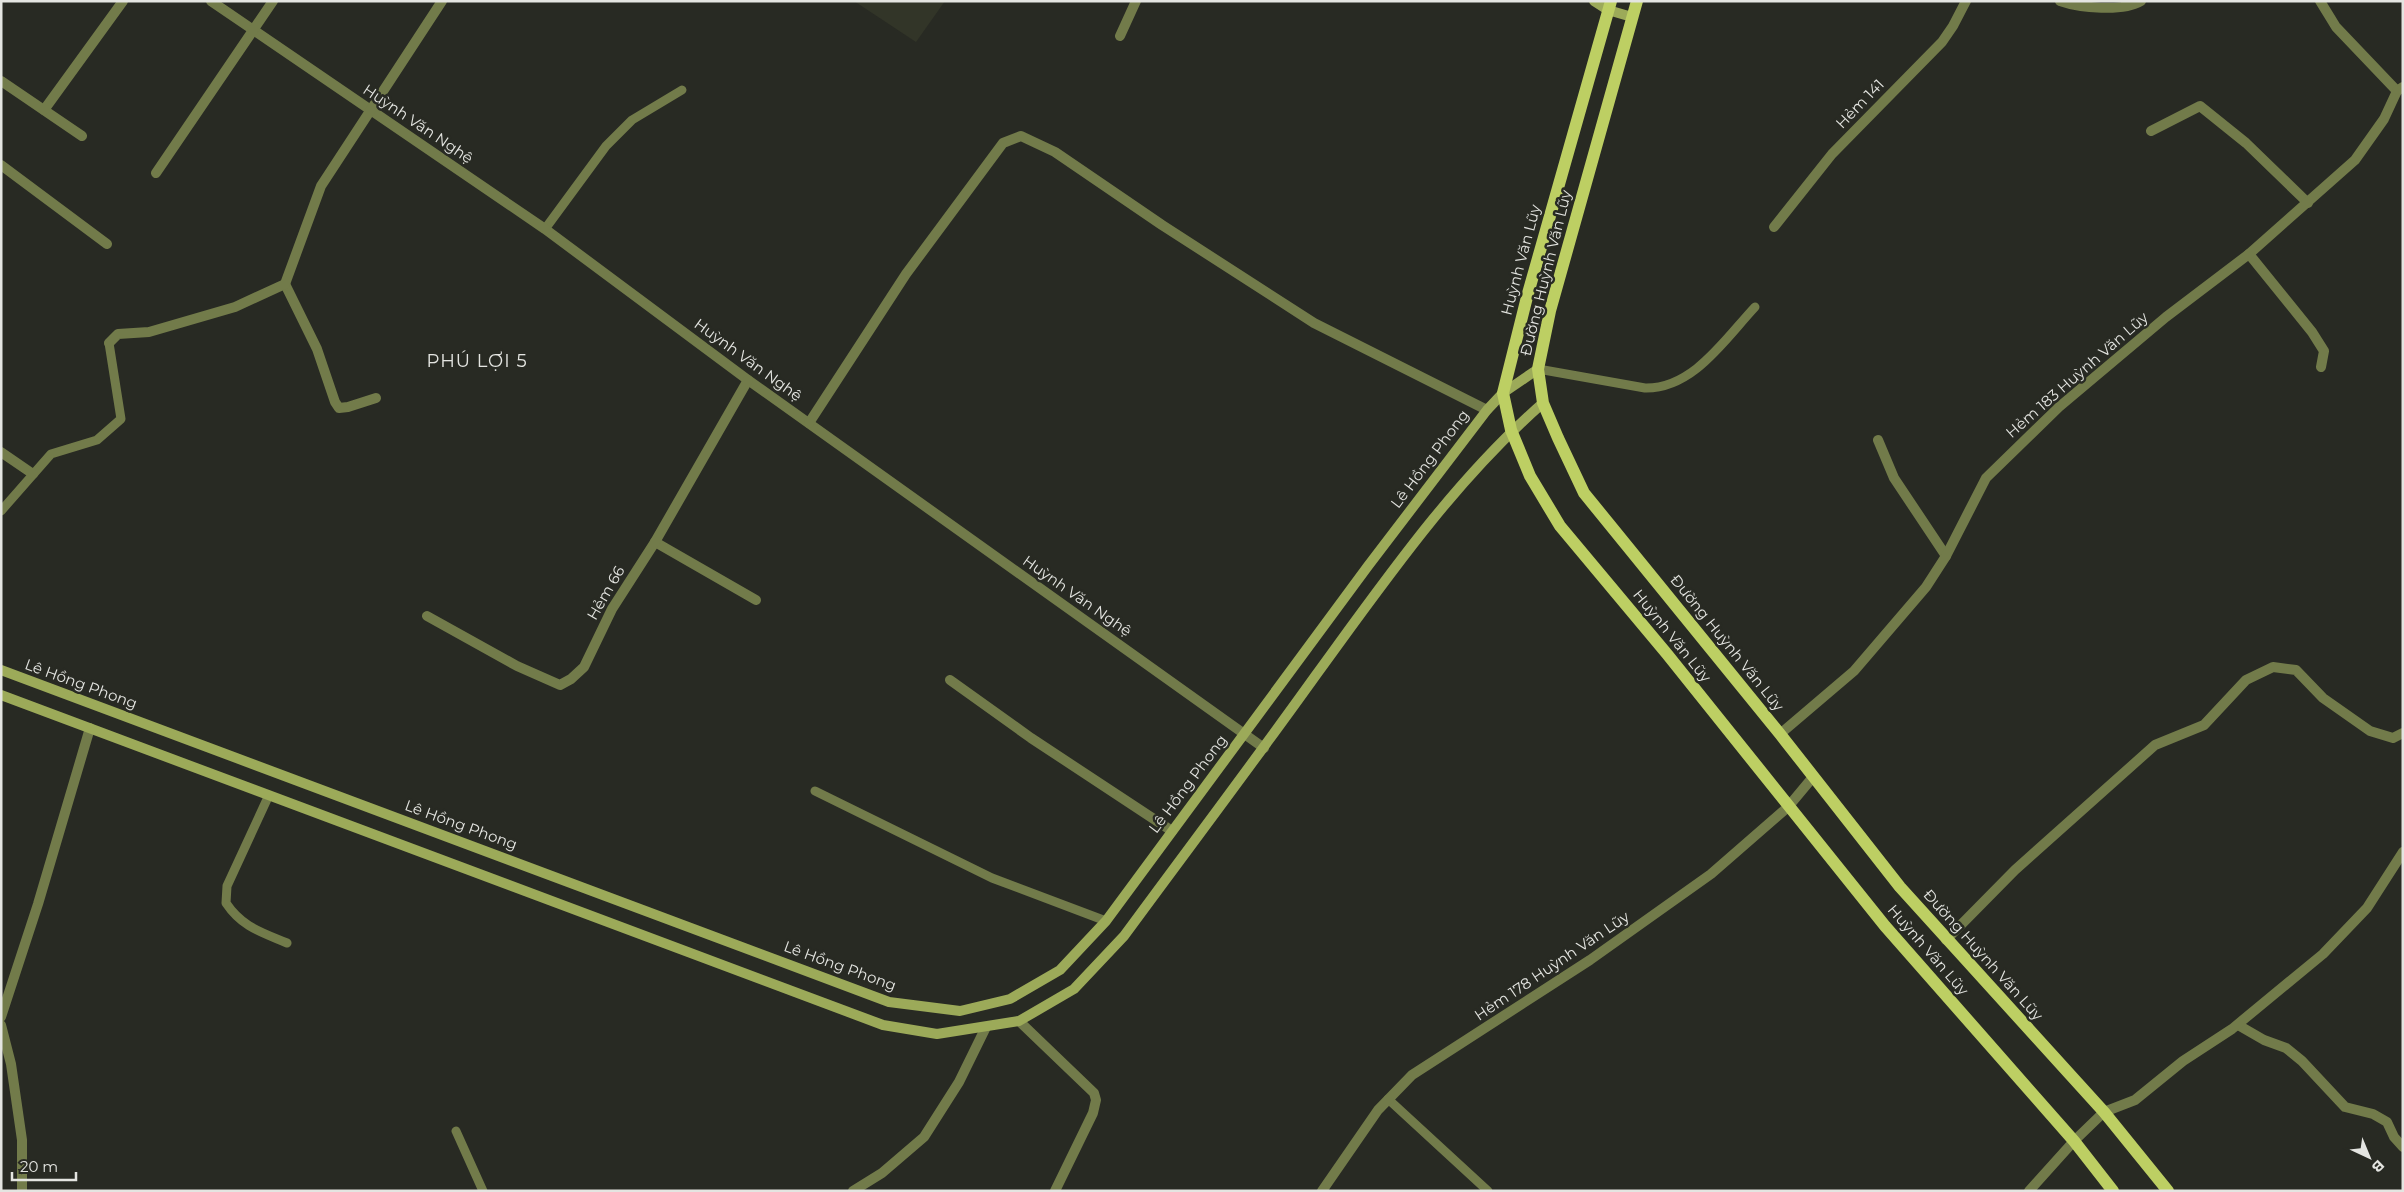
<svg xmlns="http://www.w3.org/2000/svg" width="2404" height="1192" font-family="Montserrat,sans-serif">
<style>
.built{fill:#323528}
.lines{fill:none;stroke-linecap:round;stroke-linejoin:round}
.lane{stroke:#727b4a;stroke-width:9}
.street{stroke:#727b4a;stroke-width:10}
.secondary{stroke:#9caa59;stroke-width:10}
.primary{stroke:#bdcf63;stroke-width:12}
.labels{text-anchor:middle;stroke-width:5;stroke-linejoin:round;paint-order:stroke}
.street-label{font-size:15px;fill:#e4e5e1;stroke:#282a23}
.quarter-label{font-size:18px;letter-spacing:1px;fill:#e4e5e1;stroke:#282a23}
</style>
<rect width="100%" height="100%" fill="#282a23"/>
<!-- built -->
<path class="built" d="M854 1H945L916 42Z"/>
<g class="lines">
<!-- lane -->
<g class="lane">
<path d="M545 229 606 146 632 120 682 90"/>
<path d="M1538 369 1645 388C1693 389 1725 339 1755 307"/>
<path d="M1 511 51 454 97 440 121 419 109 343"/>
<path d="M815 791 992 878 1106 921"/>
<path d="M269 795 227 886 226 903C242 927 261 932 287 943"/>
<path d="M1388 1099 1488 1191"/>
<path d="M456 1131 483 1191"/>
</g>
<!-- street -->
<g class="street">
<path d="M211 1 545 229 748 380 1264 748"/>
<path d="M2060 1C2080 8 2123 12 2141 1"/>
<path d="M2320 1 2336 27 2397 91"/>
<path d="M1120 36 1136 1"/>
<path d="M1 81 82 136"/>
<path d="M44 110 123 1"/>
<path d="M2151 131 2200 106 2246 143 2308 203"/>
<path d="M1 165 107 244"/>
<path d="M156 173 273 1"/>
<path d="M1774 227 1832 154 1942 42 1953 26 1966 1"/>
<path d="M2249 254 2312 332 2324 351 2321 367"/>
<path d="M285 284 317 349 335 402 339 408 348 407 376 398"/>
<path d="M109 343 118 334 149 332 235 307 285 284 321 186 442 1"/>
<path d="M809 423 906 274 1003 143 1021 136 1055 152 1162 225 1314 323 1487 410"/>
<path d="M1878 440 1894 478 1946 556"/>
<path d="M1 452 33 474"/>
<path d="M655 542 756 600"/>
<path d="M427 616 517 666 560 685 571 679 584 667 612 609 655 542 748 380"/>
<path d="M950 680 1031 738 1172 831"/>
<path d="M1780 734 1854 671 1926 587 1946 556 1986 478 2059 407 2166 317 2249 254 2355 160 2384 119 2397 91 2403 87"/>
<path d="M1946 940 2015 870 2155 745 2204 725 2246 680 2273 667 2296 670 2323 698 2370 731 2393 738 2403 733"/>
<path d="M1 1017 38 904 90 728"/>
<path d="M1019 1021 1094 1093 1096 1100 1093 1113 1055 1191"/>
<path d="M1 1025 11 1064 22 1140V1191"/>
<path d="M2238 1025 2264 1040 2286 1048 2302 1061 2345 1107 2373 1114 2387 1122 2394 1137 2403 1147"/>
<path d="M853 1191 882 1173 924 1137 959 1082 986 1027"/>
<path d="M1322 1191 1378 1110 1412 1075 1590 960 1711 874 1788 807 1813 777"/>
<path d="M2029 1191 2074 1141 2104 1112 2135 1100 2183 1061 2232 1029 2323 954 2367 908 2403 852"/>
</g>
<!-- secondary -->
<g class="secondary">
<path d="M1594 1 1608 10 1632 17"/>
<path d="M1 670 889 1002 960 1011 1010 999 1060 970 1106 921 1368 566 1487 410 1503 393 1538 369"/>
<path d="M1 695 883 1025 937 1034 1019 1021 1074 989 1124 936C1188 849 1253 763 1316 675 1386 579 1454 481 1543 403"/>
</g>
<!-- primary -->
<g class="primary">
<path d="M1611 1 1527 297 1503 393 1511 430 1530 476 1560 526 1667 654 1885 926 2074 1141 2113 1191"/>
<path d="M1637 1 1550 311 1538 369 1543 403 1558 438 1584 493 1780 734 1900 887 2104 1112 2168 1191"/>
</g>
</g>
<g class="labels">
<!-- street labels -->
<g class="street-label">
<text transform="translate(1860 104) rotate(-46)" y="5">Hẻm 141</text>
<text transform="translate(418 124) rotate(34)" y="5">Huỳnh Văn Nghệ</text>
<text transform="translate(1521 260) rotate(-75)" y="5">Huỳnh Văn Lũy</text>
<text transform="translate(1546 273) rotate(-76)" y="5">Đường Huỳnh Văn Lũy</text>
<text transform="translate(748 360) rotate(36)" y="5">Huỳnh Văn Nghệ</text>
<text transform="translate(2077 375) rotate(-41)" y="5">Hẻm 183 Huỳnh Văn Lũy</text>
<text transform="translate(1430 459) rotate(-53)" y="5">Lê Hồng Phong</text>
<text transform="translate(606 593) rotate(-60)" y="5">Hẻm 66</text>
<text transform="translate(1077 596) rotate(35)" y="5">Huỳnh Văn Nghệ</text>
<text transform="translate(1672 636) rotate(51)" y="5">Huỳnh Văn Lũy</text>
<text transform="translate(1727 643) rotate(51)" y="5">Đường Huỳnh Văn Lũy</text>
<text transform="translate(81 684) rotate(20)" y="5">Lê Hồng Phong</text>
<text transform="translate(1188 784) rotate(-53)" y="5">Lê Hồng Phong</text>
<text transform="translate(461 825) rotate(20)" y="5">Lê Hồng Phong</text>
<text transform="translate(1928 950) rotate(49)" y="5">Huỳnh Văn Lũy</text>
<text transform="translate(1983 955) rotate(48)" y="5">Đường Huỳnh Văn Lũy</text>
<text transform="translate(840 966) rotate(20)" y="5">Lê Hồng Phong</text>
<text transform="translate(1552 966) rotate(-34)" y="5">Hẻm 178 Huỳnh Văn Lũy</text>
</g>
<!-- quarter labels -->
<g class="quarter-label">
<text x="477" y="367">PHÚ LỢI 5</text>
</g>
</g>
<!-- border -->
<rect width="2404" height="1192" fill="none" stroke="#e4e5e1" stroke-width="5"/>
<!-- north arrow -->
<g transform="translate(2369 1157) rotate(136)" stroke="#282a23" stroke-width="4" paint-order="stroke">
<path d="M0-4L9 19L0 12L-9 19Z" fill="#e4e5e1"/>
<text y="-8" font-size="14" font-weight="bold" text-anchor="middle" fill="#e4e5e1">B</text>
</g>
<!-- scale -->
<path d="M12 1172v8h64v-8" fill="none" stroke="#e4e5e1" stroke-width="2.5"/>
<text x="20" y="1172" font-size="15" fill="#e4e5e1" stroke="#282a23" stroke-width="4" paint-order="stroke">20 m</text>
</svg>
